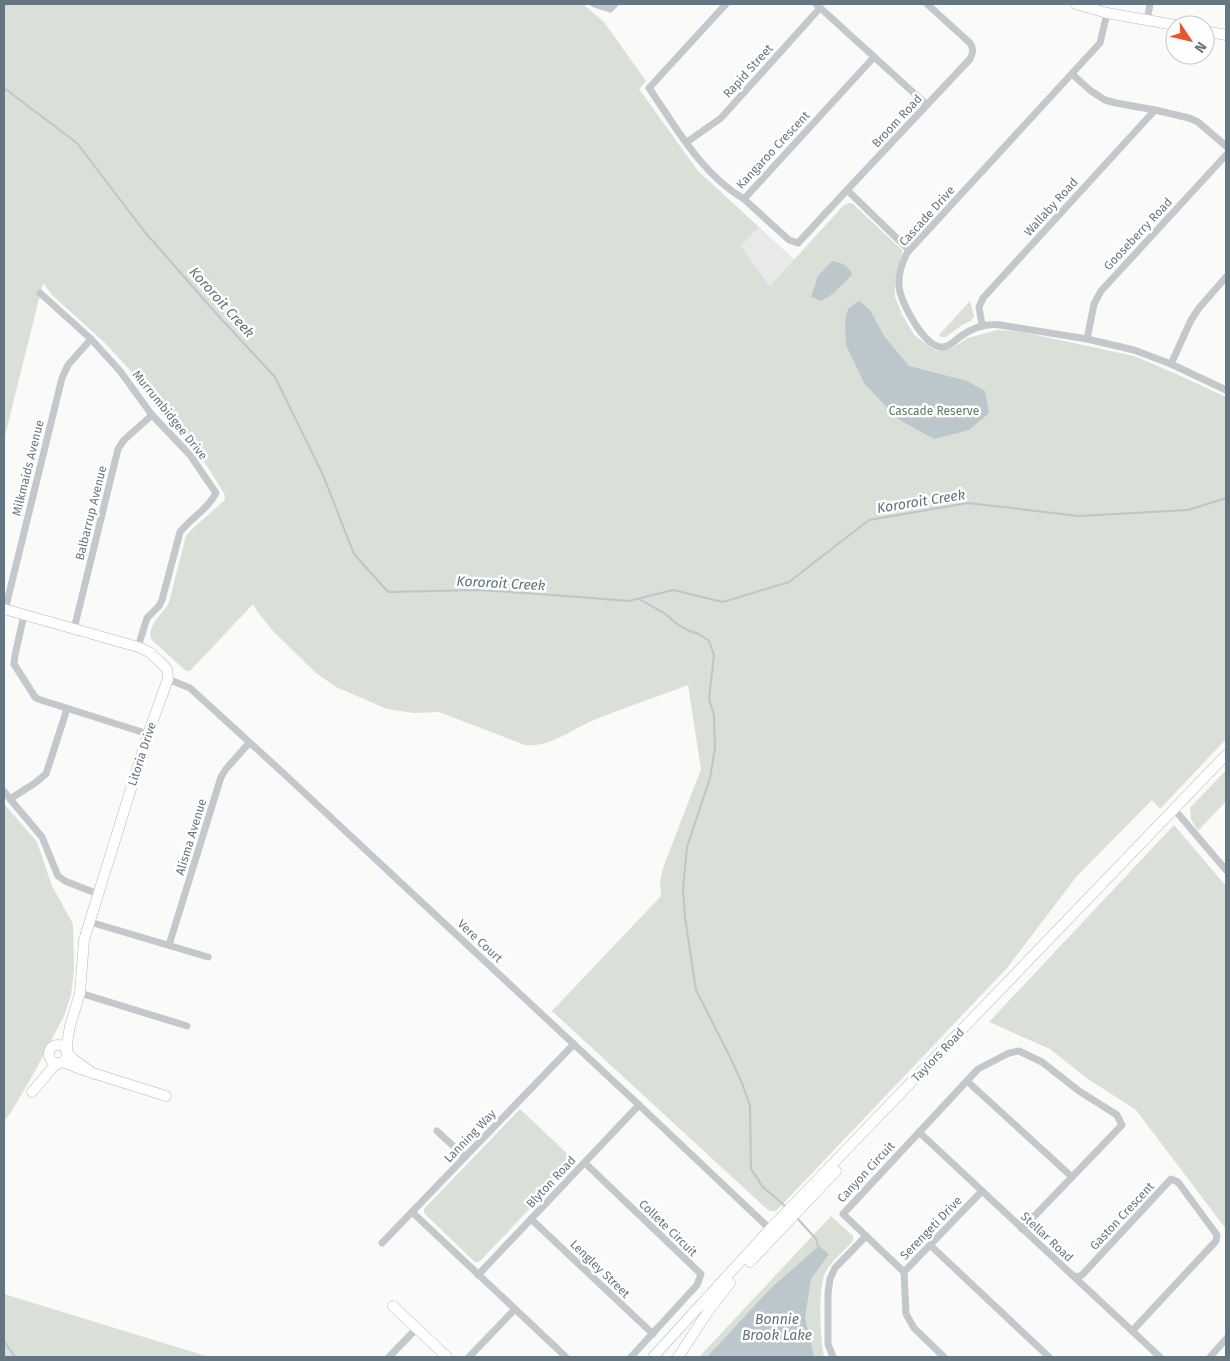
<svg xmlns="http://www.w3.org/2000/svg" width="1230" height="1361" font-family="'Fira Sans',sans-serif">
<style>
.built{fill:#e8e9e9}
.green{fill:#dadfd7}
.water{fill:#bbc7cb}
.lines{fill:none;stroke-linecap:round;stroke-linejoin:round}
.stream{stroke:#bbc7cb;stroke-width:2}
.secondary-casing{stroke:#b3babf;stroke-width:11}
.street{stroke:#c3c8cc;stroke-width:7}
.secondary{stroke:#fff;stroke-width:10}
.labels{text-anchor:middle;stroke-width:5;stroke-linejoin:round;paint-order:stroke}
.street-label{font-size:12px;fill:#657683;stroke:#fff}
.park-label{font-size:12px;fill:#687a64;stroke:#fff}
.water-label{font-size:14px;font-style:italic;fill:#60757c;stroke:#fff}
</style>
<rect width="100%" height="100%" fill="#fafaf8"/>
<!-- built -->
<path class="built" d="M759 227 795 260 771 287 741 246Z"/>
<!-- green -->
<g class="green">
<path d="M4 4H583L604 22 646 81 639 89 698 171 759 227 741 246 770 286 844 205 850 203 853 204 902 250V254L897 269 895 286V297L902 314 914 335 936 351 950 349 968 338 997 330 1022 332 1134 356 1174 373 1226 397V739L1160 809 1152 800 1077 876 1007 968 776 1211H769L552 1011 661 896 660 882 663 868 701 769 688 685C657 697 625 707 594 720 572 729 550 748 525 745L439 712 414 713 387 709 336 687 316 673 272 630 257 611 253 604 190 671 189 670 187 672 151 639C147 624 163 615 169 602L186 536 192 529 225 500 224 493 198 452 166 419 129 369 103 341 53 296 43 283 4 440Z"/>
<path d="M970 301 974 316 971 321 962 325 946 337H941L939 335Z"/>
<path d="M1226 770V801L1198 831 1191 819 1190 808Z"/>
<path d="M4 804 37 842 52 886 73 924 74 970 71 995 64 1016 35 1071 13 1109 4 1122Z"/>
<path d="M1174 825 1226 886V1229L1136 1110 1088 1079 1050 1049 989 1022Z"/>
<path d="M520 1109 575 1161 479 1262H475L424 1213V1209Z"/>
<path d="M831 1216 853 1236V1241C844 1251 831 1261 825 1273 818 1289 820 1339 824 1357H699Z"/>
<path d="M4 1294 209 1357H4Z"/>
</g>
<!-- water -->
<g class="water">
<path d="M832 261C843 263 848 265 852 275L830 296 821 301 811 297 818 276Z"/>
<path d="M859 301 870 310 884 336 909 366 967 381 985 391 989 413 969 430 934 439 898 419 864 383 846 345 845 320 848 309Z"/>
<path d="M819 1246 829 1254 811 1279 805 1317 814 1357H707L771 1288Z"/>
</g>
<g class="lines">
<!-- stream -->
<g class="stream">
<path d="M4 88 77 143 144 231 214 311 275 377 323 475 354 554 388 592 479 590 539 594 629 601 673 590 723 602 789 582 869 520 968 503 1079 516 1188 510 1226 498"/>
<path d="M639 599 664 613 677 624 687 630 699 634 709 641 714 655 709 699 714 715 715 748 710 778 687 847 683 889 685 918 696 990 731 1059 742 1083 750 1106 751 1169 763 1187 785 1206"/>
<path d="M797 1218 816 1239 818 1246"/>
<path d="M4 1341 15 1357"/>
</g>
<!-- secondary casing -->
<g class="secondary-casing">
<g id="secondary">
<path d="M1076 4 1107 13 1175 25"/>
<path d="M1205 31 1226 35"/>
<path d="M4 609 138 647 149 652 158 660 167 669 168 679 148 734 84 940 80 993 70 1026 67 1043V1052L73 1059 94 1074"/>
<circle cx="58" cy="1054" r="9"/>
<path d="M32 1092 53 1067 62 1062 68 1064 80 1069 166 1096"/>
<path d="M750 1262 836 1171"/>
<path d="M393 1306 447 1357"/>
<path d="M653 1357 770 1229 1226 755"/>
<path d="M678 1357 707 1313 730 1283"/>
</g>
</g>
<!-- street -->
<g class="street">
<path d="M594 4 610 9 615 4"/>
<path d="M726 4 649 88C676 127 701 174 744 199L874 57"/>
<path d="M816 4 927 105"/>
<path d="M1107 13 1100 43 907 253C902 263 898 275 899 286 900 302 924 346 941 347 949 348 955 340 961 336 973 328 985 323 1000 325L1087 339 1134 350 1171 364 1226 390"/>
<path d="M1147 20 1150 4"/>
<path d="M1072 74 1091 91 1105 100 1116 103 1155 110 1189 118 1198 122 1226 146"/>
<path d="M687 142 721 118 820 8"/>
<path d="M744 199 789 240 798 243 847 190"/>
<path d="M909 250 847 190 970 59C973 53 974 49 970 43L927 4"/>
<path d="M40 293 91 339 120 371 152 415 190 455 216 493C208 509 191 518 180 532L162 600 159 606 147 618 138 647"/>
<path d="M982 325 979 307 983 298 1155 110"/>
<path d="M1087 339 1094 304 1101 291 1226 155"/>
<path d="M1171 364 1191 320 1199 308 1226 277"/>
<path d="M5 610 62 378 68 365 91 339"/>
<path d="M24 615 15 655 14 664 35 697 38 699 148 734"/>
<path d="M74 629 118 449 124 440 152 415"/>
<path d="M168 679 190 688 281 771 639 1105 770 1229"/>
<path d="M4 791 10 799 42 837 58 876 65 881 98 894"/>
<path d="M10 799 35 783 46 774 67 709"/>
<path d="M1174 809 1226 870"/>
<path d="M90 922 208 957"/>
<path d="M169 945 221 777 226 769 249 743"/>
<path d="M80 993 187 1026"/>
<path d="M967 1081 1072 1177"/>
<path d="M437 1131 465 1157"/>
<path d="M919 1132 1160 1357"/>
<path d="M585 1163 701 1274 697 1285 631 1357"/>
<path d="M412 1212 566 1357"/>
<path d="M531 1219 653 1334"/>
<path d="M382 1243 574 1044"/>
<path d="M930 1245 1049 1357"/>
<path d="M904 1272 843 1214 978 1069 1009 1053 1019 1051 1042 1062 1079 1091 1117 1115 1122 1125 1022 1229"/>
<path d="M1071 1274 1076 1277 1082 1275 1171 1179 1178 1182 1217 1235 1216 1241 1132 1331"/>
<path d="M478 1275 639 1105"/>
<path d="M389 1357 417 1328"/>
<path d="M469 1357 515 1309"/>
<path d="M833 1357 828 1344V1293L830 1279 835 1268 866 1236"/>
<path d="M944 1357 914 1328 906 1314 904 1272 982 1191"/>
<path d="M1210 1357 1226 1339"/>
</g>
<!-- secondary -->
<use href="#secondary" class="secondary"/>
</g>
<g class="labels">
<!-- street labels -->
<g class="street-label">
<text transform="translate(748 71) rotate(-48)" y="4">Rapid Street</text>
<text transform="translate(897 121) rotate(-47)" y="4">Broom Road</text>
<text transform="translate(773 150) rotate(-47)" y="4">Kangaroo Crescent</text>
<text transform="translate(1051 207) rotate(-48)" y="4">Wallaby Road</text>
<text transform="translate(927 216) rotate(-48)" y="4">Cascade Drive</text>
<text transform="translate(1138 234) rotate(-47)" y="4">Gooseberry Road</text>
<text transform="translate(170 415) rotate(51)" y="4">Murrumbidgee Drive</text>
<text transform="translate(28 468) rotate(-76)" y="4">Milkmaids Avenue</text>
<text transform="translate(91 513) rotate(-76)" y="4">Balbarrup Avenue</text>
<text transform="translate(142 754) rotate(-72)" y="4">Litoria Drive</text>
<text transform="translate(191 837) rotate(-73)" y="4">Alisma Avenue</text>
<text transform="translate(480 941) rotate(43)" y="4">Vere Court</text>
<text transform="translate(938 1055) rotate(-46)" y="4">Taylors Road</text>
<text transform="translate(470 1136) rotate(-46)" y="4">Lanning Way</text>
<text transform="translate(866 1172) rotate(-47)" y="4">Canyon Circuit</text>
<text transform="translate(551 1182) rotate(-47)" y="4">Blyton Road</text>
<text transform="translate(1122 1216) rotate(-47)" y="4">Gaston Crescent</text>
<text transform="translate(668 1228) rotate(44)" y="4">Collete Circuit</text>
<text transform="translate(931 1228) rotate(-46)" y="4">Serengeti Drive</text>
<text transform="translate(1047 1237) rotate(43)" y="4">Stellar Road</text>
<text transform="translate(600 1269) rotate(44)" y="4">Lengley Street</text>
</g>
<!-- park labels -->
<g class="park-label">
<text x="934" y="415">Cascade Reserve</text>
</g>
<!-- water labels -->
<g class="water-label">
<text transform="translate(222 302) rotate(48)" y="5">Kororoit Creek</text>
<text transform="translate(921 501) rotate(-9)" y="5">Kororoit Creek</text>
<text transform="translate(501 583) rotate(3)" y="5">Kororoit Creek</text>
<text x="777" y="1324">Bonnie<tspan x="777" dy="16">Brook Lake</tspan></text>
</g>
</g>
<!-- border -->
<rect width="1230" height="1361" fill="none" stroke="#657683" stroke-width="10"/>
<!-- north arrow -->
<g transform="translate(1190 40) rotate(125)"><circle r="24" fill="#ffffff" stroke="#c1c8cd"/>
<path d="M0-4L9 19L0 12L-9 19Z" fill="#e4572e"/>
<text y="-8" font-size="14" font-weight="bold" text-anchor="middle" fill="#657683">N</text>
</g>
</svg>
